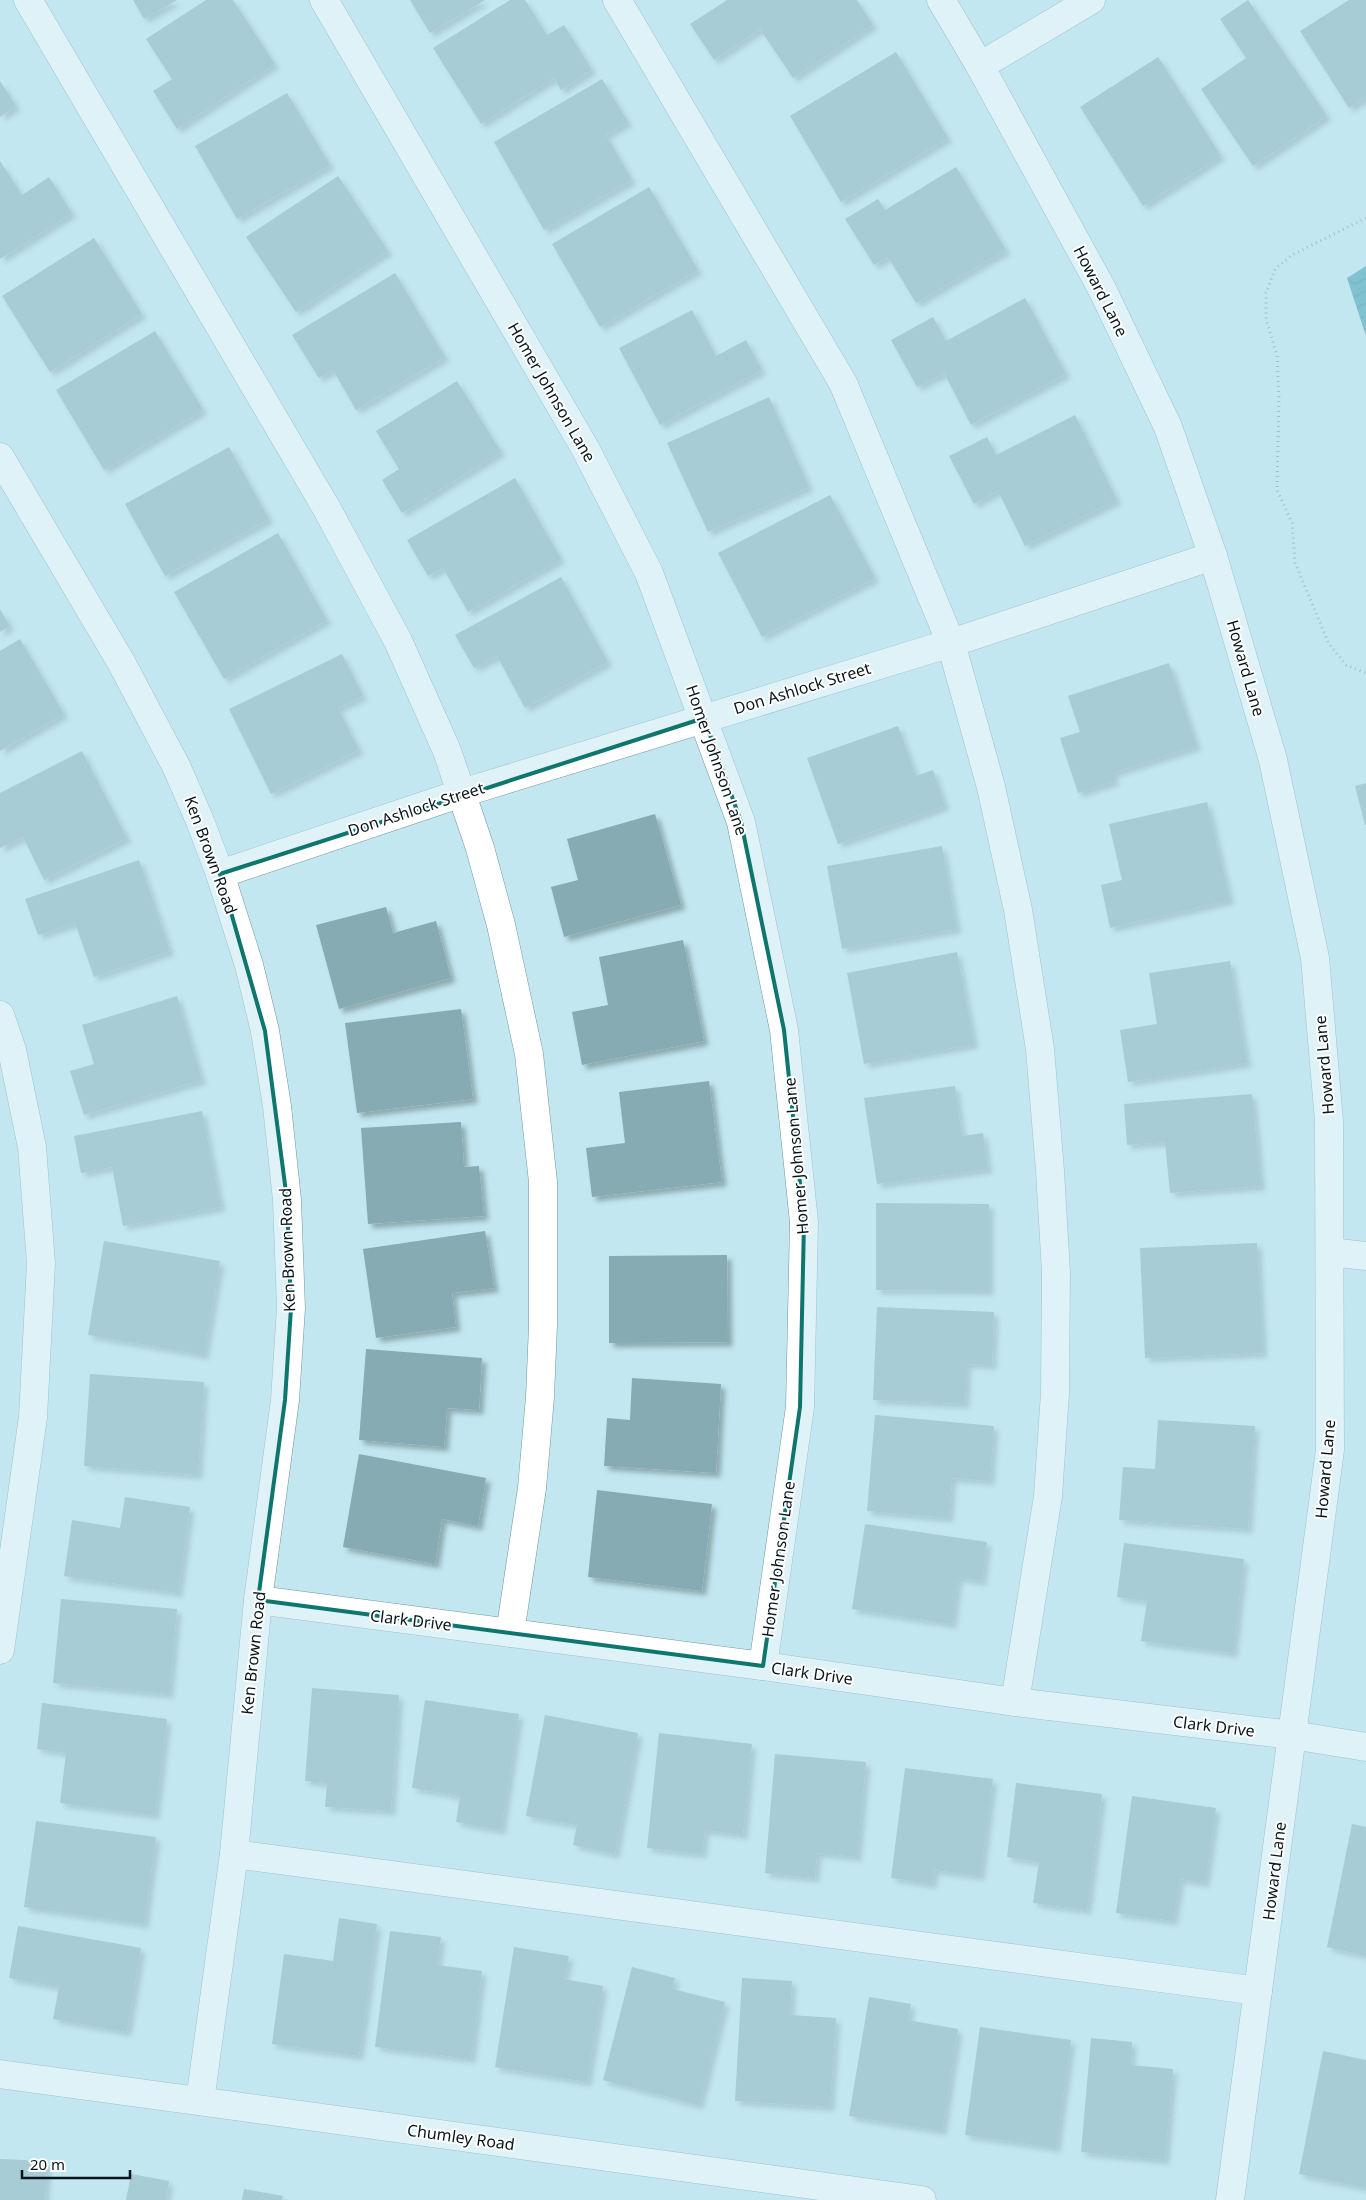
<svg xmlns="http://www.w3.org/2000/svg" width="1366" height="2200" font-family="'Noto Sans',sans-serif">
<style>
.water{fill:url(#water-waves)}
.building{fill:#87abb3;filter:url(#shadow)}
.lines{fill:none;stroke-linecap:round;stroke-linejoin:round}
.minor-casing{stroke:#72969e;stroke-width:29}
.path{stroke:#78949b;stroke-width:3;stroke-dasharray:1 4;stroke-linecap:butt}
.minor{stroke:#fff;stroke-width:28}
.marked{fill:none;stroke:#0f766e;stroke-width:4;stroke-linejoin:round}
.labels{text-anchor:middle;stroke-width:4;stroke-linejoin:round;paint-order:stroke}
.street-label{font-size:16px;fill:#081619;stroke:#fff}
</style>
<defs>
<pattern id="water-waves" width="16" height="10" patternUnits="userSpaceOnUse" patternTransform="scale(1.25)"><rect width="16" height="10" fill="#2f94a8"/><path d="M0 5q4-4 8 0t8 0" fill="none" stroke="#267888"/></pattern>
<filter id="shadow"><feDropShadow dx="4.5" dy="4.5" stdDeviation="2.5" flood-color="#0004"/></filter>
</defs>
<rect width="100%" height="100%" fill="#c2e7f0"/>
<!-- water -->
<path class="water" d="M1366 266V336L1347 278Z"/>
<!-- building -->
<g class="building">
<path d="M133 0H177L144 19Z"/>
<path d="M206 0H233L275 64 177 129 153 91 172 79 146 39Z"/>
<path d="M410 0H485L430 33Z"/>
<path d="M510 0H525L547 35 564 25 592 70 561 90 554 78 481 124 433 48Z"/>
<path d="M727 0H857L873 25 793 78 760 29 714 60 690 24Z"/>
<path d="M1248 0 1327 116 1253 166 1201 89 1246 58 1220 19Z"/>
<path d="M1349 0H1366V97L1349 108 1300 31Z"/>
<path d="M896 52 948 138 841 202 790 116Z"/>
<path d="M1158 57 1221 156 1143 206 1080 107Z"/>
<path d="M602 79 628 122 606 135 632 180 544 230 494 142Z"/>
<path d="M0 81 16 106 0 117Z"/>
<path d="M287 93 330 165 237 219 195 146Z"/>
<path d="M0 161 22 195 49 177 72 213 0 259Z"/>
<path d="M956 167 1006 250 916 303 888 257 874 265 845 219 878 199 885 210Z"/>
<path d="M338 176 388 251 296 312 246 237Z"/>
<path d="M649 187 698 270 600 327 552 244Z"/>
<path d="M94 238 142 314 50 372 2 296Z"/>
<path d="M395 273 445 357 356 410 333 370 319 378 292 335Z"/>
<path d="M1025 298 1066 374 971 425 944 373 917 387 891 340 933 317 946 341Z"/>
<path d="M692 310 716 356 746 340 762 370 660 425 619 348Z"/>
<path d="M155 331 203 410 104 470 56 390Z"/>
<path d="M457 381 501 452 402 513 382 480 399 469 376 431Z"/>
<path d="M769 397 809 487 708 532 667 443Z"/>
<path d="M1075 415 1117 500 1025 546 998 491 974 504 949 456 987 437 996 455Z"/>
<path d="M229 447 269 519 165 576 125 504Z"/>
<path d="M515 478 561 559 468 612 443 568 428 576 407 540Z"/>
<path d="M830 495 875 578 762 637 718 553Z"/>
<path d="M278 533 327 620 224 679 174 592Z"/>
<path d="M561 577 608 662 525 708 497 656 474 668 455 635Z"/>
<path d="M0 609 10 626 0 632Z"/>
<path d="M20 639 64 714 0 751V651Z"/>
<path d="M342 654 363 696 338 708 359 750 271 794 229 709Z"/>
<path d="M1169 663 1197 746 1113 773 1115 781 1078 793 1060 738 1080 732 1068 696Z"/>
<path d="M898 726 916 776 933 770 945 806 838 844 807 758Z"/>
<path d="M82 751 127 838 44 880 23 837 0 848V793Z"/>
<path d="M1366 783V825H1365L1355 786Z"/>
<path d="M1207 802 1230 900 1110 928 1101 885 1122 880 1109 824Z"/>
<path d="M655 814 681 905 564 937 551 887 578 880 567 839Z"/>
<path d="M942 846 957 929 842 949 827 866Z"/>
<path d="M139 860 170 951 94 977 75 923 38 935 25 899Z"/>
<path d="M386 907 393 933 436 921 451 978 339 1009 316 925Z"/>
<path d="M683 940 704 1041 582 1065 572 1012 608 1005 599 957Z"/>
<path d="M957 952 974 1044 864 1064 847 973Z"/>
<path d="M1230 961 1247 1063 1128 1082 1120 1030 1157 1024 1149 973Z"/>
<path d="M177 996 202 1080 84 1115 70 1071 94 1064 82 1025Z"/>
<path d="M461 1009 473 1099 357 1113 345 1023Z"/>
<path d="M709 1081 722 1182 592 1197 586 1148 625 1143 619 1092Z"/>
<path d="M955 1086 962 1136 983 1133 988 1169 877 1184 864 1098Z"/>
<path d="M1252 1094 1261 1186 1170 1193 1165 1142 1127 1145 1124 1104Z"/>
<path d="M202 1111 221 1207 123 1226 112 1167 81 1173 74 1136Z"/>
<path d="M461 1122 464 1167 479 1166 484 1216 368 1224 361 1128Z"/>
<path d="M876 1203 989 1204V1291L876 1290Z"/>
<path d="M485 1231 494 1288 452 1293 456 1327 376 1338 363 1249Z"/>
<path d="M104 1241 220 1261 204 1355 88 1335Z"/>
<path d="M1257 1243 1263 1353 1145 1358 1140 1248Z"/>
<path d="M727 1255 728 1342 609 1343V1256Z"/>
<path d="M877 1307 994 1312 992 1365 967 1364 965 1404 873 1400Z"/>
<path d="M366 1349 482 1358 479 1410 447 1408 444 1447 359 1440Z"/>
<path d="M90 1374 204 1382 198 1475 84 1466Z"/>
<path d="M632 1378 721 1384 716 1473 604 1466 607 1418 630 1420Z"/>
<path d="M875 1415 994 1426 990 1481 952 1478 949 1518 867 1511Z"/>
<path d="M1158 1420 1255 1426 1248 1529 1119 1520 1123 1467 1155 1469Z"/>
<path d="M359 1454 486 1478 478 1526 442 1519 435 1564 343 1547Z"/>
<path d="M597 1490 712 1504 702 1591 588 1577Z"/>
<path d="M125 1497 190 1507 178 1593 64 1576 72 1520 120 1528Z"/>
<path d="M865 1524 987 1542 982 1581 958 1578 952 1624 852 1609Z"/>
<path d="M1124 1543 1244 1559 1233 1653 1141 1641 1147 1601 1117 1597Z"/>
<path d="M61 1599 177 1609 169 1694 53 1683Z"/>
<path d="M312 1688 399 1695 391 1811 325 1807 327 1783 305 1781Z"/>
<path d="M425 1700 519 1714 501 1830 456 1822 460 1796 412 1788Z"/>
<path d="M42 1703 167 1719 155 1815 60 1803 66 1753 37 1749Z"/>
<path d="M545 1715 638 1733 615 1854 573 1845 577 1825 526 1816Z"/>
<path d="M659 1733 752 1744 743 1835 705 1830 702 1854 647 1848Z"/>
<path d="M775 1754 866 1762 857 1857 817 1853 815 1878 765 1873Z"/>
<path d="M905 1768 993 1779 980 1876 934 1870 932 1884 891 1878Z"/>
<path d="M1016 1783 1102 1794 1087 1910 1033 1903 1039 1862 1007 1857Z"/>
<path d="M1132 1796 1216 1808 1205 1883 1180 1879 1173 1921 1116 1913Z"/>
<path d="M36 1821 156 1837 144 1924 24 1907Z"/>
<path d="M1352 1824 1366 1827V1956L1327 1947Z"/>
<path d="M339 1918 377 1924 359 2056 272 2044 284 1954 333 1961Z"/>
<path d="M18 1926 141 1948 127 2032 53 2019 59 1987 9 1978Z"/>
<path d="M390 1931 441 1937 437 1965 482 1971 471 2059 375 2047Z"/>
<path d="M514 1947 569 1956 564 1979 603 1986 587 2082 495 2067Z"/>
<path d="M632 1967 675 1978 672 1989 725 2002 699 2105 603 2080Z"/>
<path d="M742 1978 792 1981 790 2015 836 2018 830 2107 735 2101Z"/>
<path d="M869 1997 911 2004 908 2020 958 2029 942 2131 849 2116Z"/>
<path d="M980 2027 1071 2040 1056 2148 965 2135Z"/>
<path d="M1091 2038 1132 2042 1131 2065 1173 2069 1165 2160 1081 2152Z"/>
<path d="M1323 2051 1366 2060V2188L1299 2174Z"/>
<path d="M0 2159 47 2161 45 2200H0Z"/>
<path d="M131 2174 169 2181 166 2200H126Z"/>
<path d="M244 2189 283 2196 282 2200H242Z"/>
</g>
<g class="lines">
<!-- minor casing -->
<g class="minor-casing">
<g id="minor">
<path d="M28 0 327 509 398 641 447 751 480 848 501 925 529 1054 543 1182V1325L540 1397 532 1488 510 1633"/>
<path d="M324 0 585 448 649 573 741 822 784 1030 804 1222 800 1407 763 1666"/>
<path d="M617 0 843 383 951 643 991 787 1018 910 1040 1049 1050 1171 1056 1272 1055 1393 1048 1496 1015 1702"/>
<path d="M941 0 980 66 1102 289 1168 427 1213 556 1273 760 1315 958 1329 1121 1330 1450 1230 2200"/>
<path d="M980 66 1091 0"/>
<path d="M0 457 121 662 177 768 200 821 220 874 249 965 265 1031 277 1106 287 1200 291 1308 285 1400 258 1600 234 1854 200 2101"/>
<path d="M220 874 462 793 951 643 1213 556"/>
<path d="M0 1015 12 1050 32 1147 41 1263 33 1417 0 1650"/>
<path d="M1331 1252 1366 1256"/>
<path d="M258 1600 763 1666 1015 1702 1292 1735 1366 1747"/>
<path d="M234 1854 1258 1991"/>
<path d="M0 2074 922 2200"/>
</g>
</g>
<!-- path -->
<path class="path" d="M1366 218 1292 255 1275 269 1266 293V319L1277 356 1279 398 1277 490 1292 523 1295 563 1329 644 1346 665 1366 673"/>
<!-- minor -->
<use href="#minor" class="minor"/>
</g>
<!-- marked area -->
<path d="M0 0H1366V2200H0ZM704 718 741 822 784 1030 804 1222 800 1407 763 1666 258 1600 285 1400 291 1308 287 1200 265 1031 220 874Z" fill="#c2e7f0" fill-opacity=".55" fill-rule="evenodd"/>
<path class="marked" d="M704 718 741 822 784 1030 804 1222 800 1407 763 1666 258 1600 285 1400 291 1308 287 1200 265 1031 220 874Z"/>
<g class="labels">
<!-- street labels -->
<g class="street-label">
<text transform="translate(1101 291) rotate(63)" y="6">Howard Lane</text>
<text transform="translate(552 392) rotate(60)" y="6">Homer Johnson Lane</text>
<text transform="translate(1246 668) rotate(74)" y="6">Howard Lane</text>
<text transform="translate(802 688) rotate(-17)" y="6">Don Ashlock Street</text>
<text transform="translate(717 760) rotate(71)" y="6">Homer Johnson Lane</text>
<text transform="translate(416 809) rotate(-18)" y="6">Don Ashlock Street</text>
<text transform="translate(211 855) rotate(70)" y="6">Ken Brown Road</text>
<text transform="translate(1324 1065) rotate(-95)" y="6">Howard Lane</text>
<text transform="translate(796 1156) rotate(-95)" y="6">Homer Johnson Lane</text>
<text transform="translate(287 1250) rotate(-92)" y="6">Ken Brown Road</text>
<text transform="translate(1325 1469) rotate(-85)" y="6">Howard Lane</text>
<text transform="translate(778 1559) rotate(-82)" y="6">Homer Johnson Lane</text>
<text transform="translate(411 1620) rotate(7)" y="6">Clark Drive</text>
<text transform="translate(253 1653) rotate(-84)" y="6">Ken Brown Road</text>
<text transform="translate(812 1673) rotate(8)" y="6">Clark Drive</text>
<text transform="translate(1214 1726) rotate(7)" y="6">Clark Drive</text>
<text transform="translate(1274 1871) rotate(-83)" y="6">Howard Lane</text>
<text transform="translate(461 2137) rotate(8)" y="6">Chumley Road</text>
</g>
</g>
<!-- scale -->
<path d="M22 2170v8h108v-8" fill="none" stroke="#081619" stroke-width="2.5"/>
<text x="30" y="2170" font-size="15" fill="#081619" stroke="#ffffff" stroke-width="4" paint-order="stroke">20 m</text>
</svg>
